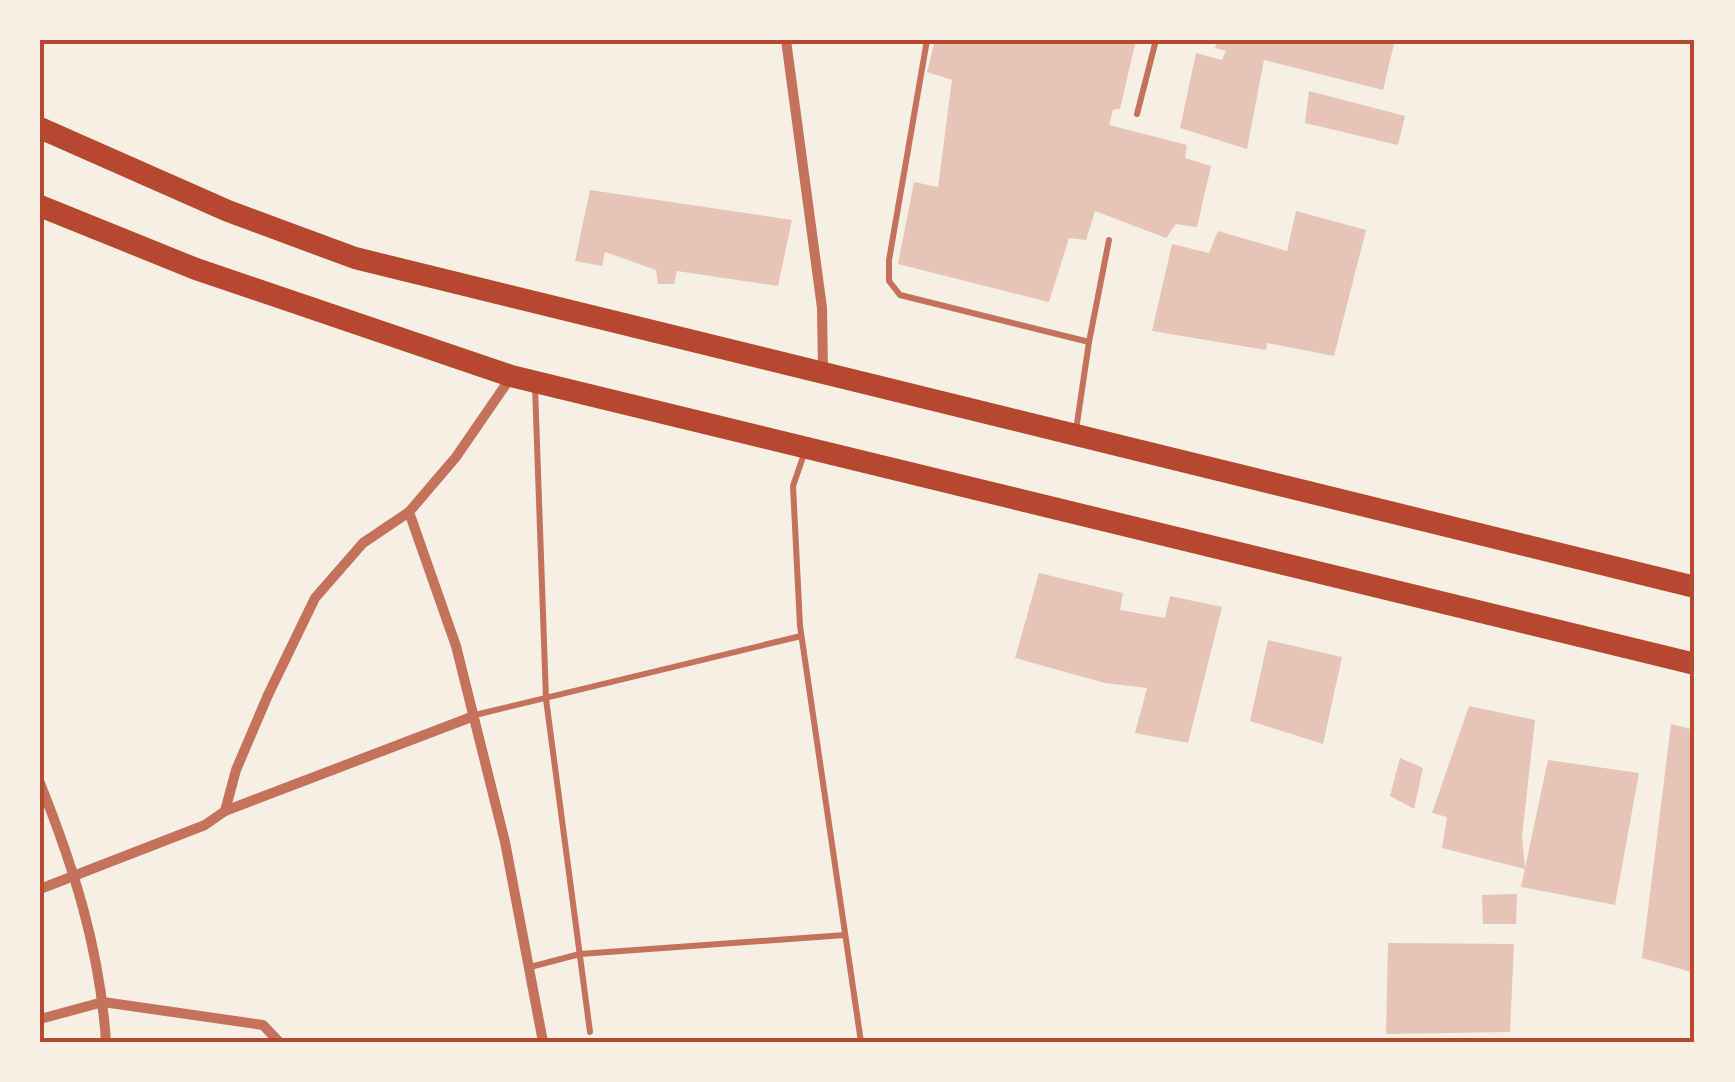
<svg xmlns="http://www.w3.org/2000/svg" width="1735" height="1082" font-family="Roboto,sans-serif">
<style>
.building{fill:#e6c5b7}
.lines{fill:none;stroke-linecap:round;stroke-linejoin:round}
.service{stroke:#c5725c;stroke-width:6}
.minor{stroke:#c5725c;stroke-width:10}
.primary{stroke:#b5482f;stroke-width:22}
.neatline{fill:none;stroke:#b5482f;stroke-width:4}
</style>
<rect width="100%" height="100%" fill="#f6efe4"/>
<!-- building -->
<g class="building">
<path d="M935 40H1136L1120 109 1113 110 1109 125 1187 145 1185 158 1211 166 1197 227 1176 224 1166 238 1095 211 1086 240 1069 238 1049 302 898 264 914 182 938 187 952 80 927 72Z"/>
<path d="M1218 40H1395L1383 90 1264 60 1247 149 1180 128 1196 53 1222 60 1226 51 1215 48Z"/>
<path d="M1309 91 1405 116 1398 145 1305 123Z"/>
<path d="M590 190 792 220 778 286 677 271 674 284H658L656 270 605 252 602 266 575 261Z"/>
<path d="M1296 211 1366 230 1334 356 1267 343 1266 350 1152 331 1172 244 1209 253 1218 231 1287 251Z"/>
<path d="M1039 573 1123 593 1120 610 1165 618 1170 596 1222 607 1188 743 1135 733 1147 688 1105 683 1015 658Z"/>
<path d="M1268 640 1342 657 1323 744 1250 721Z"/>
<path d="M1469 706 1535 720 1522 836 1525 869 1442 848 1447 817 1432 813Z"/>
<path d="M1671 724 1695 730V973L1642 958Z"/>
<path d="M1400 758 1423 768 1414 809 1390 796Z"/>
<path d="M1548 760 1639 773 1615 905 1521 887Z"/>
<path d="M1517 894 1516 924H1483L1482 895Z"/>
<path d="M1388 943 1514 944 1510 1032 1386 1034Z"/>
</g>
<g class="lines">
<!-- service -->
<g class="service">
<path d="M927 40 889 260V281L900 295 1089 342 1076 430"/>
<path d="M1137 114 1156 40"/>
<path d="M1089 342 1109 240"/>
<path d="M535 387 546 699 590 1032"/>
<path d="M804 454 793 486 800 626 861 1042"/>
<path d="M475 715 801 636"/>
<path d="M530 967 580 954 845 935"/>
</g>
<!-- minor -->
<g class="minor">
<path d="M786 40 822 308 823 372"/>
<path d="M511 377 456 457 409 512 456 646 505 842 543 1042"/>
<path d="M40 783C74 868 100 950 106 1042"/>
<path d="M225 811 474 716"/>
<path d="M40 889 205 825 225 811 236 770 268 695 315 598 363 543 409 512"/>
<path d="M40 1019 103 1002 263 1025 279 1042"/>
</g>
<!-- primary -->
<g class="primary">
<path d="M40 128 228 211 355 258 1695 587"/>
<path d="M40 206 196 269 511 376 1695 664"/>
</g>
</g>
<!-- border -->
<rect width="1735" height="1082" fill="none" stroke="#f6efe4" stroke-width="85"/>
<rect x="42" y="42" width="1650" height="998" class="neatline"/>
</svg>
